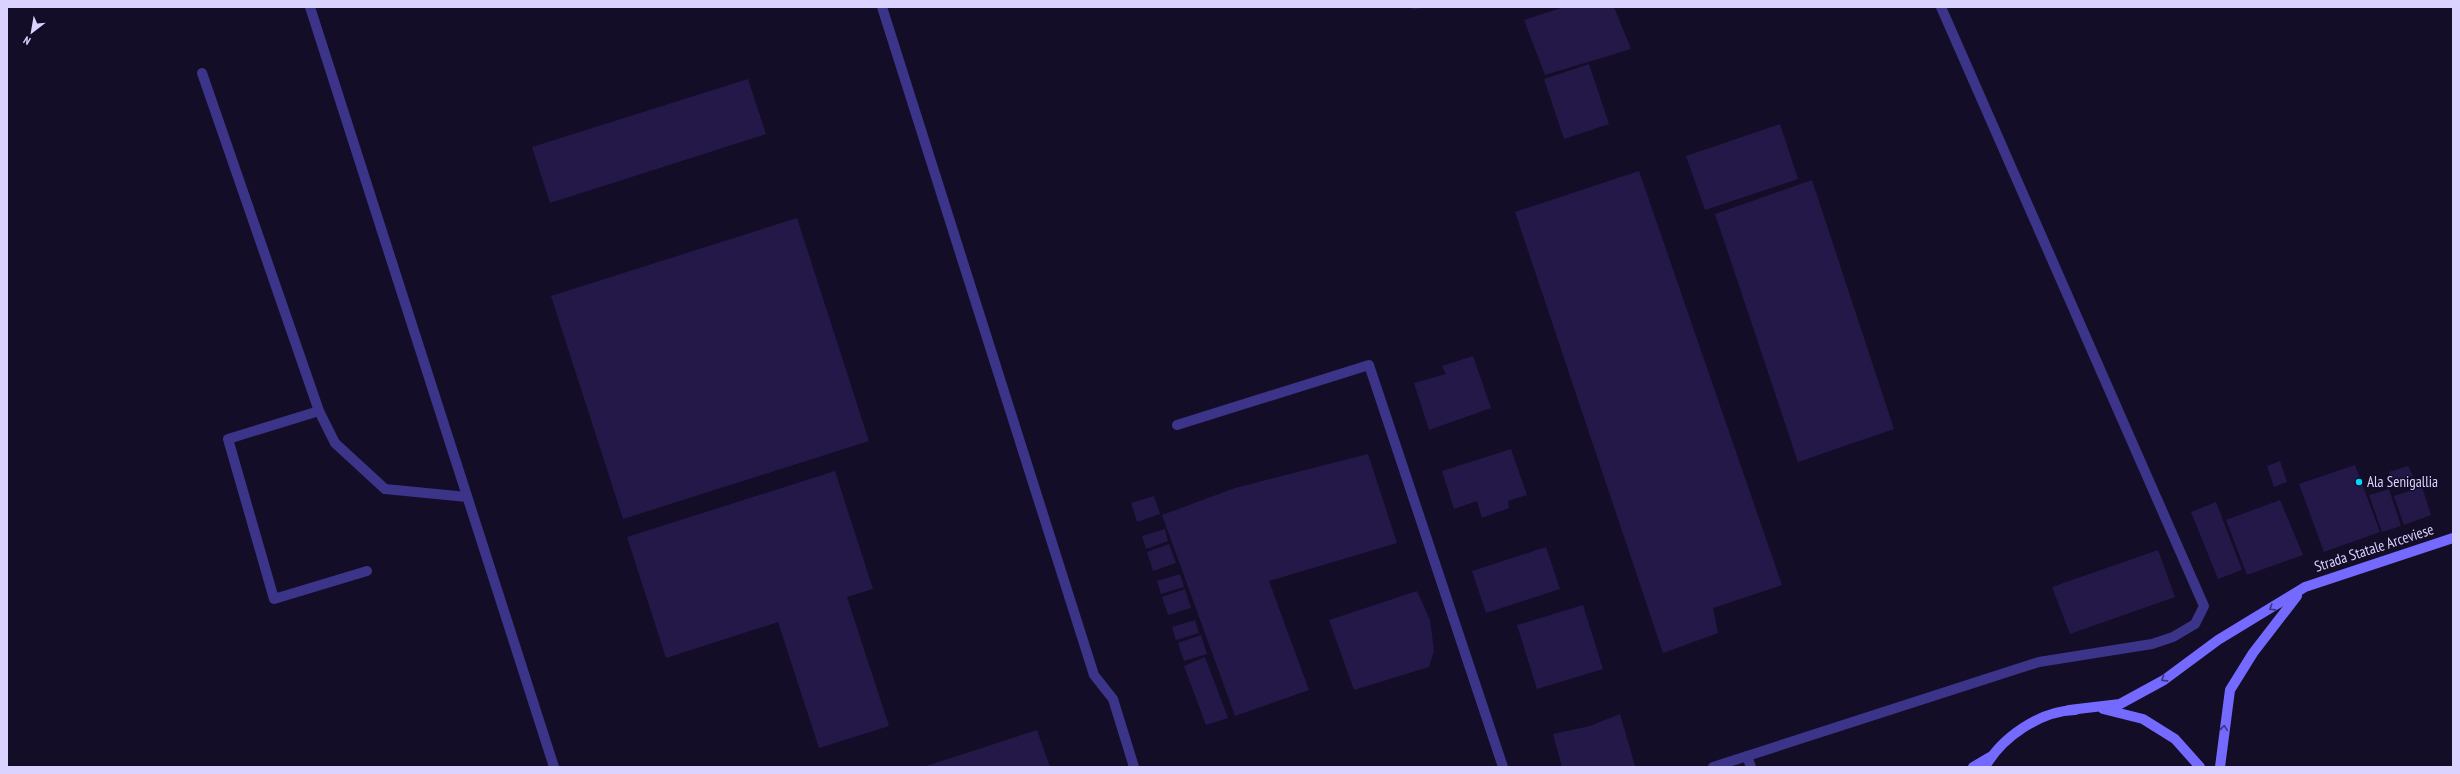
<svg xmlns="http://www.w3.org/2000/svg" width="2460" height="774" font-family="'PT Sans Narrow',sans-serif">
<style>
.building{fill:#241849}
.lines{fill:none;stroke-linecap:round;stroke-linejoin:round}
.lane{stroke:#3c3489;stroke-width:10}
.street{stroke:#3c3489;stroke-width:10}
.secondary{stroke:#756aff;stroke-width:10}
.oneway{stroke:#3a327d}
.poi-dot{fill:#00d7fe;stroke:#130d27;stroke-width:1.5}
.labels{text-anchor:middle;stroke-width:3;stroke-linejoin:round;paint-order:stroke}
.poi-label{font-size:15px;fill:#dad3ff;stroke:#130d27;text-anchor:start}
.street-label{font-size:15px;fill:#dad3ff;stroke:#130d27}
</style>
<rect width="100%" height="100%" fill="#130d27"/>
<!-- building -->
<g class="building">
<path d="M1412 7H1422V8L1413 10Z"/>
<path d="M1564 7H1614L1631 49 1545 75 1524 20Z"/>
<path d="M1589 64 1609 124 1564 139 1544 79Z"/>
<path d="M748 79 766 134 550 203 532 147Z"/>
<path d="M1780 124 1798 179 1705 210 1686 156Z"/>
<path d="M1639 171 1782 585 1713 608 1718 633 1663 653 1515 212Z"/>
<path d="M1812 180 1894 429 1798 462 1715 214Z"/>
<path d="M797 218 869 441 623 519 551 296Z"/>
<path d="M1473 356 1491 408 1429 430 1414 383 1446 374 1442 366Z"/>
<path d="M1511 449 1527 495 1508 501 1509 508 1482 518 1477 501 1454 509 1442 471Z"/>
<path d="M1368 454 1397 543 1269 581 1309 690 1235 716 1162 515 1235 488Z"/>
<path d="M2280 461 2287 482 2274 487 2267 466Z"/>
<path d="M2355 465 2380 532 2324 552 2299 484Z"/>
<path d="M2408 466 2413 476 2392 483 2389 472Z"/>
<path d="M835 471 873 589 847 597 889 726 819 748 778 622 666 658 627 537Z"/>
<path d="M2422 487 2431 515 2404 525 2394 496Z"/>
<path d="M2389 489 2401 526 2382 532 2369 495Z"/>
<path d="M1154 496 1160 514 1137 522 1131 503Z"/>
<path d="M2280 500 2303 555 2247 575 2226 520Z"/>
<path d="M2216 502 2242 570 2218 579 2191 512Z"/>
<path d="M1165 529 1168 541 1146 549 1142 536Z"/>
<path d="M1169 544 1176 563 1153 571 1147 552Z"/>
<path d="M1546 547 1560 589 1486 613 1472 571Z"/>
<path d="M2158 550 2175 597 2070 634 2052 587Z"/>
<path d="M1180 574 1184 587 1161 594 1157 581Z"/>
<path d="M1185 589 1191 608 1168 615 1162 597Z"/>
<path d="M1417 591 1430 620 1434 651 1429 667 1354 690 1329 620Z"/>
<path d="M1583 605 1603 669 1537 689 1517 625Z"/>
<path d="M1195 620 1199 633 1176 640 1172 627Z"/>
<path d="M1201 635 1207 654 1184 661 1178 643Z"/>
<path d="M1205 657 1228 718 1206 725 1184 666Z"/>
<path d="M1620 714 1635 766 1562 767 1553 734 1590 726Z"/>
<path d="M1037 730 1050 767H923Z"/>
</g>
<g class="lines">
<!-- lane -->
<g class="lane">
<path d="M882 7 1094 675 1113 699 1134 767"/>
<path d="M202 73 319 411 335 443 385 489 467 497"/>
<path d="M319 411 228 439 274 599 367 571"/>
</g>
<!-- street -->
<g class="street">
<path d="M310 7 554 767"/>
<path d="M1177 425 1369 365 1503 767"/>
<path d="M1747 756 1751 767"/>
<path d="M1713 767 2039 662 2152 644 2173 637 2195 624 2204 606 1941 7"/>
</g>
<!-- secondary -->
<g class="secondary">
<path d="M2103 709 2143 719 2175 739 2200 767"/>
<path d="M2069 710 2120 704 2164 680 2218 640 2305 587 2453 538"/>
<path d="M1973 767 1990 757"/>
<path d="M1985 767C2002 737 2040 711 2075 710"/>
<path d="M2220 767 2230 690 2253 653 2297 596"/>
</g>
</g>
<!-- one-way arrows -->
<defs><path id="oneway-chevron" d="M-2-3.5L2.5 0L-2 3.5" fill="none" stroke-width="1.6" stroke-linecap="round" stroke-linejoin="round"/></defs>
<g class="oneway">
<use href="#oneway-chevron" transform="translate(2272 608) rotate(148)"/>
<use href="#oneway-chevron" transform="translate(2164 679) rotate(147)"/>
<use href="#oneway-chevron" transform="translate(2224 728) rotate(-84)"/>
</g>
<!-- markers -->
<circle class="poi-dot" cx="2359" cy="482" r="4"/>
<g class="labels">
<!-- poi labels -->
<g class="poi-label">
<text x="2367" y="487">Ala Senigallia</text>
</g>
<!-- street labels -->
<g class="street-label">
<text transform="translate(2374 548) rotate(-18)" y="5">Strada Statale Arceviese</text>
</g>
</g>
<!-- border -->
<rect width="2460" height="774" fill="none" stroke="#dad3ff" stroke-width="16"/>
<!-- north arrow -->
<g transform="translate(32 32) rotate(211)" stroke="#130d27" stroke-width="3" paint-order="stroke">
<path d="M0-3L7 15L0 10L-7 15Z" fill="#dad3ff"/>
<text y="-6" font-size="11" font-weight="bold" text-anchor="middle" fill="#dad3ff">N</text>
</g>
</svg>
